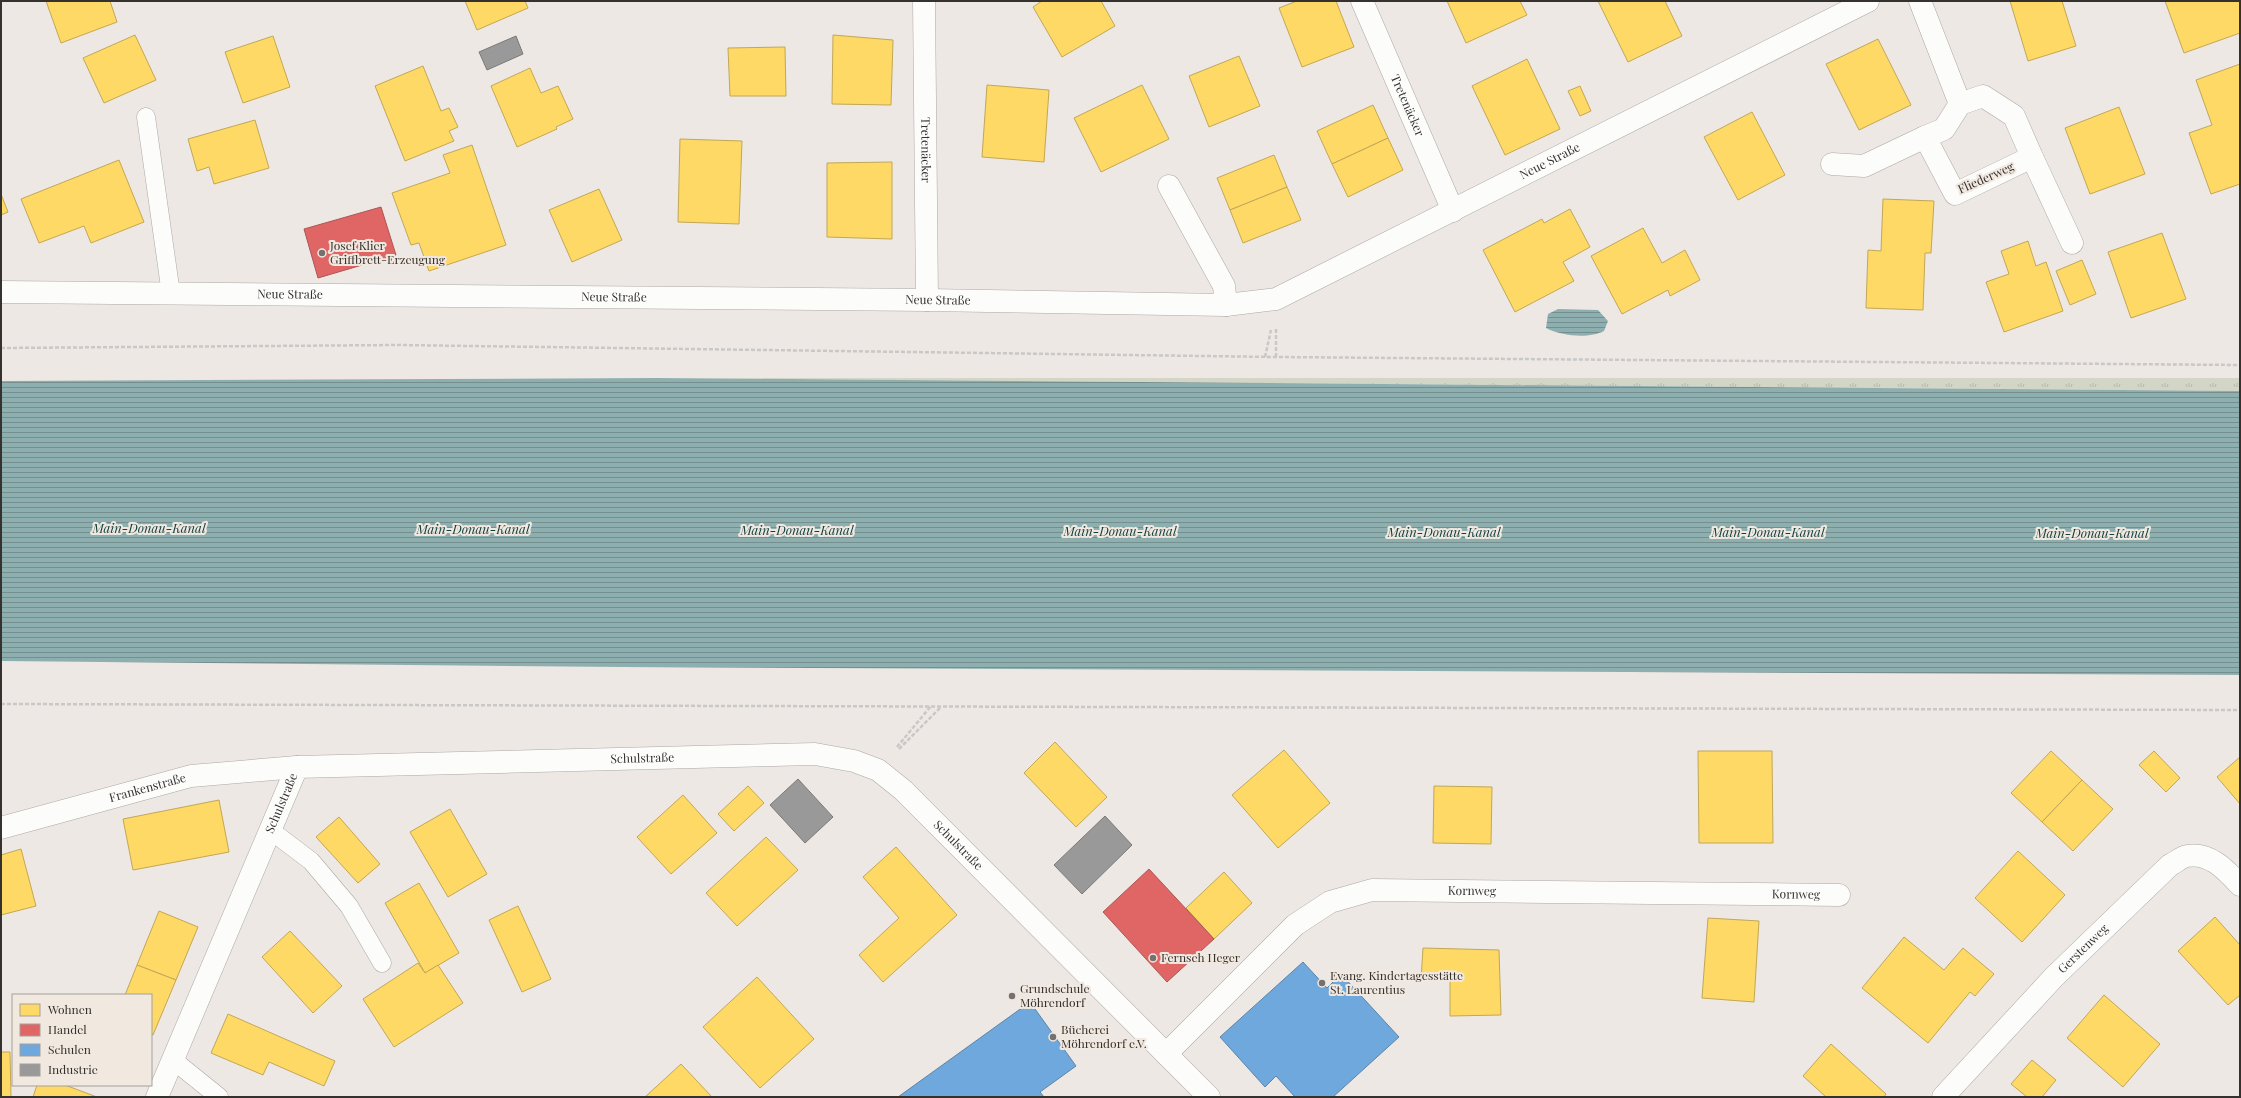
<svg xmlns="http://www.w3.org/2000/svg" width="2241" height="1098" font-family="'Playfair Display',serif">
<style>
.grass{fill:url(#grass-tufts)}
.water{fill:url(#water-rules)}
.homes{fill:#ffd966;stroke:#c2a755}
.shops{fill:#e06666;stroke:#ac5655}
.schools{fill:#6fa8dc;stroke:#5d84a8}
.industry{fill:#999;stroke:#7b7a79}
.lines{fill:none;stroke-linecap:round;stroke-linejoin:round}
.lane-casing{stroke:#aca8a5;stroke-width:19}
.street-casing{stroke:#aca8a5;stroke-width:23}
.path{stroke:#c9c8c7;stroke-width:2.5;stroke-dasharray:4 2;stroke-linecap:butt}
.lane{stroke:#fcfcfb;stroke-width:18}
.street{stroke:#fcfcfb;stroke-width:22}
.poi-dot{fill:#75716e;stroke:#f1e8e0;stroke-width:1.5}
.labels{text-anchor:middle;stroke-width:4;stroke-linejoin:round;paint-order:stroke}
.street-label{font-size:12px;fill:#34312e;stroke:#f1e8e0}
.poi-label{font-size:12px;fill:#34312e;stroke:#f1e8e0;text-anchor:start}
.water-label{font-size:13px;font-style:italic;fill:#0f3f3f;stroke:#f1e8e0}
</style>
<defs>
<pattern id="grass-tufts" width="24" height="20" patternUnits="userSpaceOnUse"><rect width="24" height="20" fill="#d3d6c6"/><path d="M3 7l-1-3M5 7V3M7 7l1-3M15 17l-1-3M17 17v-4M19 17l1-3" fill="none" stroke="#b6b8aa"/></pattern>
<pattern id="water-rules" width="6" height="5" patternUnits="userSpaceOnUse"><rect width="6" height="5" fill="#8eafaf"/><path d="M0 2.5h6" fill="none" stroke="#758f8f"/></pattern>
</defs>
<rect width="100%" height="100%" fill="#ede8e4"/>
<!-- grass -->
<path class="grass" d="M656 378H2240V391Z"/>
<!-- water -->
<g class="water">
<path d="M1558 309 1598 310 1608 321 1604 331C1589 339 1561 336 1546 328L1548 314Z"/>
<path d="M656 378 2240 391V675L622 667 1 661V381Z"/>
</g>
<!-- homes -->
<g class="homes">
<path d="M46 1H110L117 22 61 43Z"/>
<path d="M465 1H525L528 8 477 30Z"/>
<path d="M1042 1H1101L1115 26 1062 57 1033 7Z"/>
<path d="M1297 1H1336L1354 47 1302 67 1279 8Z"/>
<path d="M1447 1H1520L1527 15 1466 43Z"/>
<path d="M1598 1H1665L1682 36 1628 62Z"/>
<path d="M2010 1H2062L2076 46 2028 61Z"/>
<path d="M2165 1H2240V33L2184 53Z"/>
<path d="M135 35 156 80 104 103 83 58Z"/>
<path d="M833 35 893 40 891 105 832 104Z"/>
<path d="M273 36 290 87 243 103 225 52Z"/>
<path d="M1878 39 1911 105 1859 130 1826 64Z"/>
<path d="M785 47 786 96H730L728 48Z"/>
<path d="M1239 56 1260 106 1209 127 1189 76Z"/>
<path d="M1527 59 1560 129 1505 155 1472 86Z"/>
<path d="M2240 64V184L2211 194 2189 133 2212 125 2196 80Z"/>
<path d="M423 66 441 111 449 108 458 127 449 131 454 141 405 161 375 86Z"/>
<path d="M530 68 541 93 558 86 573 119 556 127 557 129 517 147 491 86Z"/>
<path d="M987 85 1049 90 1044 162 982 157Z"/>
<path d="M1142 85 1169 139 1101 172 1074 118Z"/>
<path d="M1580 86 1591 111 1580 116 1568 91Z"/>
<path d="M1373 105 1388 138 1332 164 1317 131Z"/>
<path d="M2119 107 2145 174 2090 194 2065 128Z"/>
<path d="M1752 112 1785 175 1738 200 1704 137Z"/>
<path d="M255 120 269 168 214 184 209 167 197 171 188 139Z"/>
<path d="M1388 138 1403 170 1348 197 1332 164Z"/>
<path d="M680 139 742 141 739 224 678 222Z"/>
<path d="M472 145 506 245 429 271 419 243 411 245 392 193 450 173 443 155Z"/>
<path d="M1274 155 1287 187 1230 210 1217 178Z"/>
<path d="M119 160 144 222 91 243 84 226 39 243 21 199Z"/>
<path d="M892 162V239L827 237V163Z"/>
<path d="M1287 187 1301 220 1243 243 1230 210Z"/>
<path d="M599 189 622 240 572 262 549 210Z"/>
<path d="M1 194 8 212 1 215Z"/>
<path d="M1883 199 1934 201 1931 253H1925L1923 310 1866 308 1868 250 1881 251Z"/>
<path d="M1570 209 1590 247 1563 262 1574 281 1515 312 1483 250 1542 219 1544 223Z"/>
<path d="M1643 228 1662 263 1685 250 1700 280 1670 296 1668 290 1622 314 1591 256Z"/>
<path d="M2162 233 2186 299 2131 318 2108 252Z"/>
<path d="M2028 241 2036 266 2046 262 2063 311 2004 332 1986 282 2009 274 2001 251Z"/>
<path d="M2082 260 2096 294 2070 305 2056 271Z"/>
<path d="M1055 742 1107 797 1076 827 1024 773Z"/>
<path d="M1284 750 1330 803 1278 848 1232 795Z"/>
<path d="M1698 751H1772L1773 843H1699Z"/>
<path d="M2051 751 2082 780 2042 822 2011 793Z"/>
<path d="M2154 751 2180 778 2166 792 2139 765Z"/>
<path d="M2240 757V804L2217 777Z"/>
<path d="M2082 780 2113 809 2073 851 2042 822Z"/>
<path d="M748 786 764 803 734 831 718 814Z"/>
<path d="M1434 786 1492 787 1491 844 1433 843Z"/>
<path d="M683 795 717 833 671 874 637 837Z"/>
<path d="M219 800 229 852 133 870 123 819Z"/>
<path d="M450 809 487 874 448 897 410 832Z"/>
<path d="M339 817 380 864 358 883 316 837Z"/>
<path d="M766 837 798 870 737 926 706 893Z"/>
<path d="M896 847 957 915 883 982 859 955 899 918 863 877Z"/>
<path d="M21 849 36 906 1 915V855Z"/>
<path d="M2018 851 2065 895 2022 942 1975 898Z"/>
<path d="M1224 872 1252 903 1214 939 1186 908Z"/>
<path d="M419 883 459 953 425 973 385 903Z"/>
<path d="M518 906 551 979 522 992 489 920Z"/>
<path d="M159 911 198 927 176 980 137 965Z"/>
<path d="M2215 917 2240 945V995L2228 1005 2178 951Z"/>
<path d="M1708 918 1759 921 1754 1002 1702 998Z"/>
<path d="M290 931 342 986 313 1013 262 957Z"/>
<path d="M1904 937 1944 970 1963 948 1994 974 1975 996 1970 992 1928 1043 1862 988Z"/>
<path d="M1423 948 1499 950 1501 1015 1450 1016V979L1421 980Z"/>
<path d="M418 963 425 973 438 965 463 1003 394 1047 363 999Z"/>
<path d="M137 965 176 980 153 1035 151 1034V995H125Z"/>
<path d="M757 977 814 1039 760 1088 703 1027Z"/>
<path d="M2104 995 2160 1044 2123 1087 2067 1038Z"/>
<path d="M228 1014 335 1061 324 1086 269 1062 263 1075 211 1053Z"/>
<path d="M1831 1044 1886 1094 1884 1097H1826L1803 1076Z"/>
<path d="M1 1052H10L11 1097H1Z"/>
<path d="M2032 1060 2056 1080 2042 1097H2027L2011 1084Z"/>
<path d="M681 1064 712 1097H645Z"/>
<path d="M37 1085H65L97 1097H33Z"/>
</g>
<!-- shops -->
<g class="shops">
<path d="M381 207 396 255 318 278 304 229Z"/>
<path d="M1149 869 1214 939 1167 982 1103 912Z"/>
</g>
<!-- schools -->
<g class="schools">
<path d="M1303 962 1327 988 1341 974 1399 1037 1333 1097H1295L1276 1076 1265 1087 1220 1037Z"/>
<path d="M1030 1002 1076 1066 1040 1092 1044 1097H898Z"/>
</g>
<!-- industry -->
<g class="industry">
<path d="M516 36 523 54 487 70 479 52Z"/>
<path d="M798 779 833 817 805 843 770 805Z"/>
<path d="M1105 816 1132 845 1082 894 1054 865Z"/>
</g>
<g class="lines">
<!-- lane casing -->
<g class="lane-casing">
<g id="lane">
<path d="M146 117 171 294"/>
<path d="M270 830 311 861 349 906 382 963"/>
<path d="M173 1060 219 1097"/>
</g>
</g>
<!-- street casing -->
<g class="street-casing">
<g id="street">
<path id="s1" d="M924 1 927 300"/>
<path id="s2" d="M1362 1 1453 211"/>
<path d="M1920 1 1960 104"/>
<path d="M1983 96 2014 116 2032 157 1955 194 1925 137 1944 129 1960 104Z"/>
<path d="M2032 157 2072 243"/>
<path d="M1832 164 1864 166 1925 137"/>
<path d="M1169 186 1224 286 1226 305"/>
<path id="s3" d="M1 292 927 300 1226 305 1276 299 1868 1"/>
<path id="s4" d="M1 828 191 776 297 767"/>
<path id="s5" d="M1166 1054 1295 925 1330 902 1372 890 1839 895"/>
<path id="s6" d="M157 1097 297 767 815 754 854 761 878 770 903 790 1209 1097"/>
<path id="s7" d="M1943 1097 2054 977 2170 865C2175 863 2181 857 2187 856 2210 852 2226 870 2240 885"/>
</g>
</g>
<!-- path -->
<g class="path">
<path d="M1 348 398 345 1276 357 2240 365"/>
<path d="M1265 357 1271 330"/>
<path d="M1276 357V328"/>
<path d="M1 704 2240 710"/>
<path d="M897 747 931 706"/>
<path d="M899 749 941 707"/>
</g>
<!-- lane -->
<use href="#lane" class="lane"/>
<!-- street -->
<use href="#street" class="street"/>
</g>
<!-- markers -->
<g class="poi-dot">
<circle cx="322" cy="253" r="4"/>
<circle cx="1153" cy="958" r="4"/>
<circle cx="1322" cy="983" r="4"/>
<circle cx="1012" cy="996" r="4"/>
<circle cx="1053" cy="1037" r="4"/>
</g>
<g class="labels">
<!-- street labels -->
<g class="street-label">
<text dy="4" stroke="none"><textPath href="#s2" startOffset="114">Tretenäcker</textPath></text>
<text dy="4" stroke="none"><textPath href="#s1" startOffset="149">Tretenäcker</textPath></text>
<text dy="4" stroke="none"><textPath href="#s3" startOffset="1582">Neue Straße</textPath></text>
<text transform="translate(1986 178) rotate(-24)" y="4">Fliederweg</text>
<text dy="4" stroke="none"><textPath href="#s3" startOffset="289">Neue Straße</textPath></text>
<text dy="4" stroke="none"><textPath href="#s3" startOffset="613">Neue Straße</textPath></text>
<text dy="4" stroke="none"><textPath href="#s3" startOffset="937">Neue Straße</textPath></text>
<text dy="4" stroke="none"><textPath href="#s6" startOffset="704">Schulstraße</textPath></text>
<text dy="4" stroke="none"><textPath href="#s4" startOffset="152">Frankenstraße</textPath></text>
<text dy="4" stroke="none"><textPath href="#s6" startOffset="319">Schulstraße</textPath></text>
<text dy="4" stroke="none"><textPath href="#s6" startOffset="1052">Schulstraße</textPath></text>
<text dy="4" stroke="none"><textPath href="#s5" startOffset="368">Kornweg</textPath></text>
<text dy="4" stroke="none"><textPath href="#s5" startOffset="692">Kornweg</textPath></text>
<text dy="4" stroke="none"><textPath href="#s7" startOffset="204">Gerstenweg</textPath></text>
</g>
<!-- poi labels -->
<g class="poi-label">
<text x="330" y="250">Josef Klier<tspan x="330" dy="14">Griffbrett-Erzeugung</tspan></text>
<text x="1161" y="962">Fernseh Heger</text>
<text x="1330" y="980">Evang. Kindertagesstätte<tspan x="1330" dy="14">St. Laurentius</tspan></text>
<text x="1020" y="993">Grundschule<tspan x="1020" dy="14">Möhrendorf</tspan></text>
<text x="1061" y="1034">Bücherei<tspan x="1061" dy="14">Möhrendorf e.V.</tspan></text>
</g>
<!-- water labels -->
<g class="water-label">
<text x="149" y="533">Main-Donau-Kanal</text>
<text x="473" y="534">Main-Donau-Kanal</text>
<text x="797" y="535">Main-Donau-Kanal</text>
<text x="1120" y="536">Main-Donau-Kanal</text>
<text x="1444" y="537">Main-Donau-Kanal</text>
<text x="1768" y="537">Main-Donau-Kanal</text>
<text x="2092" y="538">Main-Donau-Kanal</text>
</g>
</g>
<!-- border -->
<rect width="2241" height="1098" fill="none" stroke="#34312e" stroke-width="4"/>
<!-- legend -->
<rect x="12" y="994" width="140" height="92" fill="#f1e8e0" stroke="#a59f99"/>
<rect x="20" y="1004" width="20" height="12" fill="#ffd966" stroke="#a59f99"/>
<text x="48" y="1014" font-size="12" fill="#34312e">Wohnen</text>
<rect x="20" y="1024" width="20" height="12" fill="#e06666" stroke="#a59f99"/>
<text x="48" y="1034" font-size="12" fill="#34312e">Handel</text>
<rect x="20" y="1044" width="20" height="12" fill="#6fa8dc" stroke="#a59f99"/>
<text x="48" y="1054" font-size="12" fill="#34312e">Schulen</text>
<rect x="20" y="1064" width="20" height="12" fill="#999999" stroke="#a59f99"/>
<text x="48" y="1074" font-size="12" fill="#34312e">Industrie</text>
</svg>
